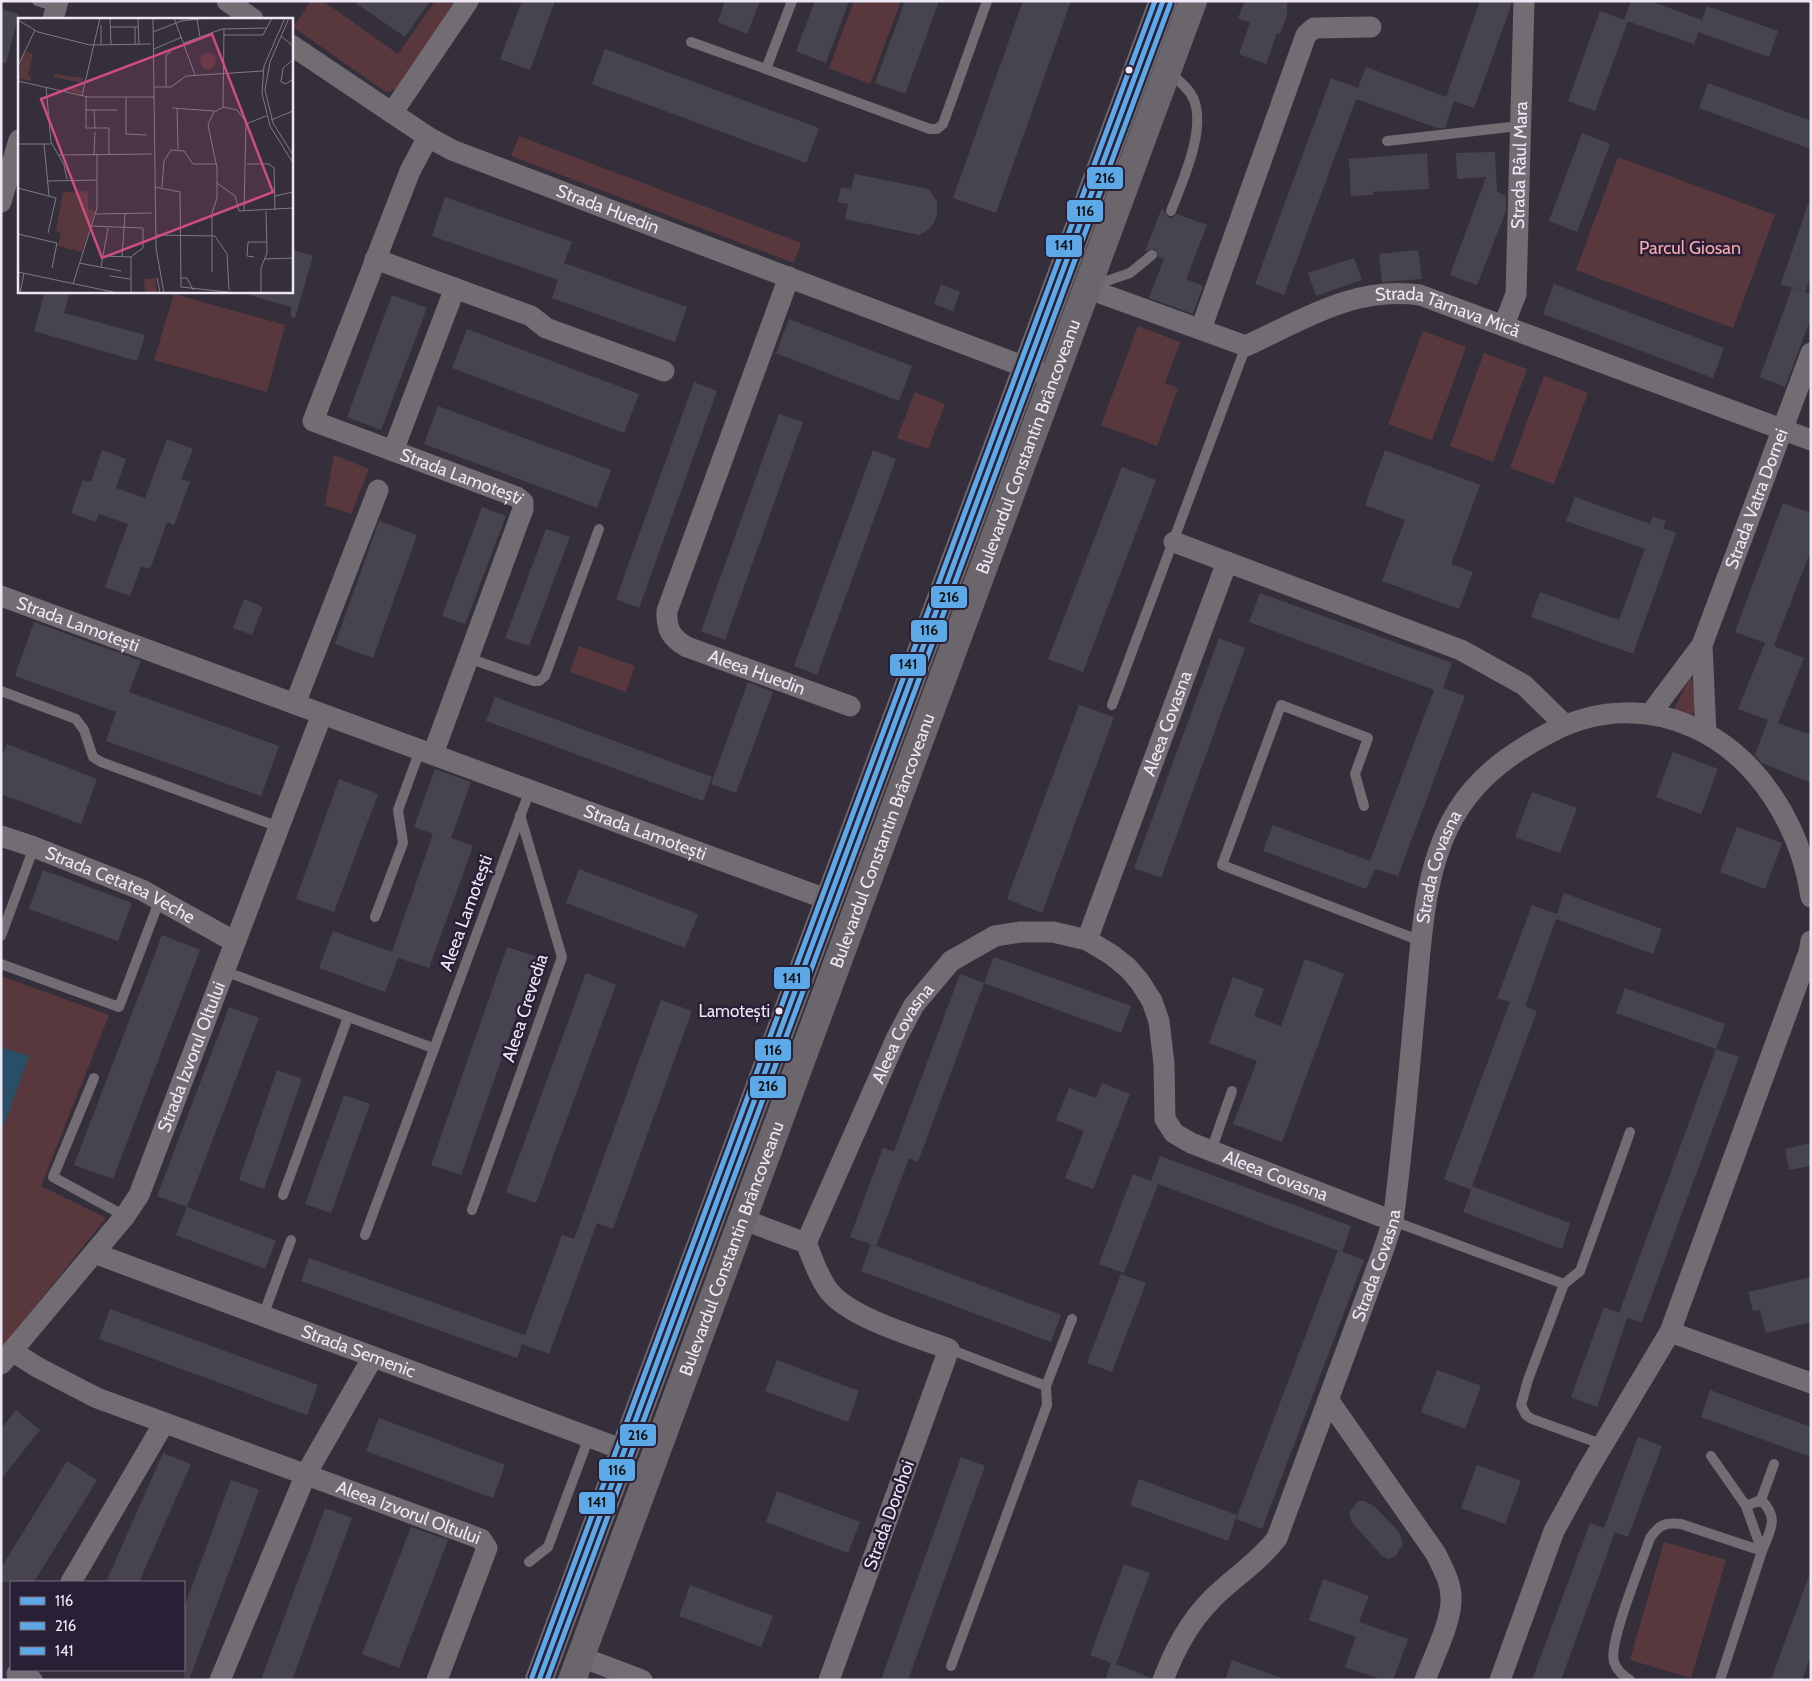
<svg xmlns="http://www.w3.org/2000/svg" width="1812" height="1681" font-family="Cabin,sans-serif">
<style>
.green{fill:#59383d}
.water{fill:#284f67}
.building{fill:#46454f}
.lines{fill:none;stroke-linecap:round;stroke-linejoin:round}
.service{stroke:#716d72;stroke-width:10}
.minor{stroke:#716d72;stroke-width:21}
.secondary{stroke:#6b666c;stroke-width:28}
.bus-1-casing{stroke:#2a2036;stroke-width:9}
.bus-2-casing{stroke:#2a2036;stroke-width:9}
.bus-3-casing{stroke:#2a2036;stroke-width:9}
.bus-1{stroke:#5da8e6;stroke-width:5}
.bus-2{stroke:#5da8e6;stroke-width:5}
.bus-3{stroke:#5da8e6;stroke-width:5}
.bus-dot{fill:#ede7f6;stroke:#2a2036;stroke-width:2}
.labels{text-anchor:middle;stroke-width:5;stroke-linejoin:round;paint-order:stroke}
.bus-label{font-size:17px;fill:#ede7f6;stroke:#2a2036;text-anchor:end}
.street-label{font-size:18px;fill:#ede7f6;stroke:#2a2036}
.park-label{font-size:18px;fill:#f8a9b1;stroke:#2a2036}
.inset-road{fill:none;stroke:#7f7986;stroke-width:1}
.view{fill:#cd4c82;fill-opacity:0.15;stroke:#cd4c82;stroke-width:2.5}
.inset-edge{fill:none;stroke:#ede7f6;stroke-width:2.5}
.line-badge{stroke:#2a2036;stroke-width:2}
.pale-badge-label{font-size:14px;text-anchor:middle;font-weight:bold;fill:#111}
</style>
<rect width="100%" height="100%" fill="#352f3c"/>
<!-- green -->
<g class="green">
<path d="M311 1H323L398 54 435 1H458L397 89 386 92 293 27Z"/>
<path d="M854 1H901L870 84 829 68Z"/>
<path d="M519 136 801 243 794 263 511 156Z"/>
<path d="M1618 157 1775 215 1733 328 1576 270Z"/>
<path d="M174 294 285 325 267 392 154 360Z"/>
<path d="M1138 326 1180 342 1165 383 1178 388 1157 446 1101 425Z"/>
<path d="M1423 331 1466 347 1432 440 1388 424Z"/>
<path d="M1484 353 1527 369 1493 462 1450 446Z"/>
<path d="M1544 376 1588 393 1554 484 1510 468Z"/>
<path d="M915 392 945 404 928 449 897 438Z"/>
<path d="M334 455 369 469 351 514 325 505Z"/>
<path d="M579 646 635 666 626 692 570 672Z"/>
<path d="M1691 676 1696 707 1694 713 1689 716 1675 710V707Z"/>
<path d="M1 976 109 1015 41 1186 106 1218 1 1349Z"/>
<path d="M1664 1542 1726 1560 1691 1678 1630 1660Z"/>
</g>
<!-- water -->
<path class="water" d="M1 1047 29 1056 3 1127 1 1126Z"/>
<!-- building -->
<g class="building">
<path d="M353 1H430L405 37Z"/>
<path d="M522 1H555L530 70 500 59Z"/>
<path d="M725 1H760L747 34 718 22Z"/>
<path d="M815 1H849L826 63 796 51Z"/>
<path d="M905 1H939L905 94 875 83Z"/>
<path d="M1023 1H1071L996 213 953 198Z"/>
<path d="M1245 1H1287V15L1280 34 1277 33 1266 64 1239 54 1250 23 1238 18Z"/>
<path d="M1480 1H1511V6L1474 108 1454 101 1445 128H1437L1356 99 1284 295 1255 284 1331 78 1358 88 1366 67 1446 97Z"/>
<path d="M1631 1H1650L1702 20 1701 22 1707 6 1778 31 1769 57 1698 32 1694 44 1624 20Z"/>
<path d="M1 9 19 14 6 63H1Z"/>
<path d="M1600 11 1628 21 1595 111 1568 101Z"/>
<path d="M605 49 819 128 806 163 592 84Z"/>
<path d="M1708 83 1811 121V149L1699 108Z"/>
<path d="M1582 133 1610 144 1577 232 1549 221Z"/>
<path d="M1495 152 1497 192 1506 196V211L1477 285 1450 275 1486 177 1457 179 1456 153Z"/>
<path d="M1427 153 1429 189 1373 192V195L1351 196 1349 159Z"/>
<path d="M855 174 929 189 937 202V215L933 224 928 230 919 235 845 219 848 204 838 202 841 187 851 189Z"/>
<path d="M445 197 572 242 564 263 687 307 675 342 552 298 558 280 432 236Z"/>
<path d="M1808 204H1811V275L1805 292 1781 284Z"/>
<path d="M1162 208 1168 217 1172 218 1177 214 1207 225 1186 279 1203 286 1193 314 1149 298 1164 259 1158 257 1155 249 1145 251Z"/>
<path d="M291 249 313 256 295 318 291 317V307L249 295 250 291H291Z"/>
<path d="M1418 250 1422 279 1382 282 1379 254Z"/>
<path d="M1354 258 1362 280 1316 296 1308 273Z"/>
<path d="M941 284 960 292 953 311 934 304Z"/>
<path d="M1554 284 1724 348 1713 378 1543 314Z"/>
<path d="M1792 288 1811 294V318L1785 387 1760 377Z"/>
<path d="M45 291H70L64 313 145 335 137 361 34 331Z"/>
<path d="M392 295 427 308 381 430 347 417Z"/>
<path d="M789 319 912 366 899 401 776 353Z"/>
<path d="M467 329 639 394 624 433 452 368Z"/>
<path d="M694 382 717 391 639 608 616 599Z"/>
<path d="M438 406 611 470 597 508 424 444Z"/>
<path d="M779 414 803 422 725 640 701 631Z"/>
<path d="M167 439 193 449 181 479 190 482 174 525 167 522 150 569 141 566 130 596 105 587 128 524 99 514 96 522 71 513 83 480 91 482 102 450 126 459 116 488 145 498Z"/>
<path d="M873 450 896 459 817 675 794 666Z"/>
<path d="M1385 450 1480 485 1451 564 1473 572 1459 609 1382 581 1405 520 1365 505Z"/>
<path d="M1122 467 1156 480 1083 672 1048 659Z"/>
<path d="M1575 497 1650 524 1653 516 1666 521 1663 528 1676 533 1633 654 1531 617 1540 592 1619 620 1645 549 1566 521Z"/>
<path d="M1783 503 1811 513V550L1774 646 1804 658 1778 723 1811 735V783L1762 763 1755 755 1768 720 1738 709 1765 643 1735 632Z"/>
<path d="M482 507 506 516 465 624 442 616Z"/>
<path d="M379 521 417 535 373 658 335 644Z"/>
<path d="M546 529 570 537 529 646 505 638Z"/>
<path d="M1260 593 1452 663 1443 688 1465 696 1398 876 1375 869 1366 889 1263 851 1273 825 1370 861 1434 690 1249 622Z"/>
<path d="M244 599 263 607 252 635 233 628Z"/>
<path d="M34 622 141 661 129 692 279 746 261 796 106 741 116 712 15 676Z"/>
<path d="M1219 638 1245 648 1161 878 1134 868Z"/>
<path d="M748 682 773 692 736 793 711 784Z"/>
<path d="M495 697 712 777 703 801 486 721Z"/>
<path d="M1079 705 1114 717 1042 913 1007 899Z"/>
<path d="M7 744 97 779 81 824 1 794V758Z"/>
<path d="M1673 752 1718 769 1701 814 1656 797Z"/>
<path d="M435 769 471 782 451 838 473 846 429 968 398 958 385 992 319 968 333 931 392 952 433 834 414 827Z"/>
<path d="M339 779 378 794 334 912 296 899Z"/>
<path d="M1532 792 1577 808 1560 853 1515 837Z"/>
<path d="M1737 827 1782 843 1765 889 1720 872Z"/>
<path d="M579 869 698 914 685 948 566 903Z"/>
<path d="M43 870 132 903 118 941 29 909Z"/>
<path d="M1564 893 1662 929 1653 954 1556 919 1525 1006 1537 1011 1472 1186 1570 1223 1562 1249 1463 1212 1471 1190 1444 1179 1510 1002 1497 998 1532 905 1557 914Z"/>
<path d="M162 935 200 950 113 1179 74 1165Z"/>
<path d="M507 947 537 957 461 1175 431 1165Z"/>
<path d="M994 957 1131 1006 1121 1033 984 983Z"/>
<path d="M1305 959 1344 974 1282 1142 1233 1124 1257 1061 1209 1043 1233 977 1264 989 1254 1016 1281 1026Z"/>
<path d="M586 973 616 985 536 1203 506 1192Z"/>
<path d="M960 974 984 983 918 1162 909 1158 876 1246 850 1237 883 1148 894 1151Z"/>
<path d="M1625 988 1725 1024 1716 1049 1616 1013Z"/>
<path d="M661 1000 692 1011 613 1229 597 1223 549 1354 522 1344 517 1358 301 1281 309 1258 525 1335 562 1235 574 1239Z"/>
<path d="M229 1007 259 1018 187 1207 157 1196Z"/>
<path d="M1716 1049 1739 1057 1642 1322 1627 1318 1597 1407 1571 1397 1604 1307 1619 1313Z"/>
<path d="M277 1070 302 1079 264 1189 239 1180Z"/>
<path d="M1102 1083 1130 1094 1093 1189 1065 1178 1084 1131 1056 1120 1069 1088 1096 1098Z"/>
<path d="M344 1095 370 1104 331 1213 305 1204Z"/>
<path d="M1811 1143V1166L1789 1170 1785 1149Z"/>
<path d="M1160 1156 1351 1226 1342 1252 1158 1184 1124 1273 1099 1264 1133 1174 1151 1181Z"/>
<path d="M187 1207 276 1241 265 1269 176 1235Z"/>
<path d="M871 1244 1061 1315 1051 1342 861 1271Z"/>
<path d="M1338 1250 1364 1260 1262 1529 1236 1519Z"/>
<path d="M1121 1274 1146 1283 1112 1372 1087 1363Z"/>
<path d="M1811 1277V1322L1766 1333 1760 1310 1753 1311 1748 1292Z"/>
<path d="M110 1309 318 1385 307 1415 99 1339Z"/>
<path d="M777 1360 859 1391 848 1422 765 1391Z"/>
<path d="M1437 1370 1481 1386 1465 1429 1421 1412Z"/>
<path d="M1710 1390 1811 1427V1457L1701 1417Z"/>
<path d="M16 1410 40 1430 1 1479V1429Z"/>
<path d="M379 1418 505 1465 493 1498 366 1451Z"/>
<path d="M1638 1437 1662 1446 1628 1537 1604 1528Z"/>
<path d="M163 1453 191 1464 139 1582H106Z"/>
<path d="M961 1457 985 1466 908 1680H881Z"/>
<path d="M67 1461 97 1480 34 1582H1V1568Z"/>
<path d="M1477 1465 1521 1481 1505 1524 1461 1508Z"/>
<path d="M1139 1479 1237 1515 1228 1541 1130 1505Z"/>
<path d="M231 1480 259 1490 189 1680H184V1608Z"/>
<path d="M777 1491 860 1522 848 1553 766 1522Z"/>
<path d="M1358 1501H1365L1375 1507 1399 1532 1403 1544 1396 1556 1389 1559 1382 1556 1351 1521 1349 1513Z"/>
<path d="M325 1508 352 1518 292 1680H261Z"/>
<path d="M1590 1523 1615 1532 1561 1680H1532Z"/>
<path d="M411 1527 448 1540 399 1668 362 1654Z"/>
<path d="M1124 1564 1150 1573 1116 1664 1151 1678V1680H1105L1111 1663 1090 1655Z"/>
<path d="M1809 1576 1811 1655 1802 1680H1771Z"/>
<path d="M1323 1579 1369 1596 1359 1622 1408 1639 1393 1680H1382L1345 1667 1356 1637 1309 1620Z"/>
<path d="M690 1585 773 1616 761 1647 679 1616Z"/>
<path d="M1232 1660 1282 1678V1680H1225Z"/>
</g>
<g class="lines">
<!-- service -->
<g class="service">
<path d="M37 1 57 7"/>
<path d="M792 1 766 69 930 129H937L943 124 987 1"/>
<path d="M691 42 766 69"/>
<path d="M1168 72C1178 80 1189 88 1194 100 1206 131 1182 182 1171 211"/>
<path d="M1387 141 1519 126"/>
<path d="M1092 286 1130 273 1152 255"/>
<path d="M468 658 534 681H539L545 676 599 529"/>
<path d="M1 691 76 719 84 730 93 757 101 762 279 827"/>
<path d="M1112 705 1246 346"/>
<path d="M1364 806 1355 774 1368 738 1281 705 1222 865 1421 941"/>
<path d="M375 917 403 843 398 810 420 750"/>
<path d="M1 936 34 847"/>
<path d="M1 964 119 1007 160 899"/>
<path d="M224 971 433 1048"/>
<path d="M94 1078 53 1177 125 1216"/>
<path d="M1211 1151 1232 1091"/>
<path d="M283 1195 348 1017"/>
<path d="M472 1210 562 957 520 815"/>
<path d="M1393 1221 1564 1284"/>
<path d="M365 1235 530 790"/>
<path d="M263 1316 291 1240"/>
<path d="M949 1349 1046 1386 1072 1319"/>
<path d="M1604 1445 1532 1419 1526 1415 1521 1405 1528 1380 1564 1284 1580 1271 1630 1132"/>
<path d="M1711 1456 1746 1506 1762 1551 1720 1680"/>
<path d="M1761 1500 1774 1464"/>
<path d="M529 1562 548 1547 589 1437"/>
<path d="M951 1666 1047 1405 1046 1386"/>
<path d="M1630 1680C1623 1675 1617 1671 1614 1662 1608 1643 1642 1562 1650 1538 1659 1525 1665 1522 1681 1524L1762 1551C1770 1530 1780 1518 1761 1500L1746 1506"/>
</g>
<!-- minor -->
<g class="minor">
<path d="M227 1 253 19"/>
<path d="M53 19 58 1"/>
<path id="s1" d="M291 45 428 137 452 150 1041 373"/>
<path d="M392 113 468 1"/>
<path id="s2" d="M428 137 410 171 313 421 517 497 523 502V509L433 754"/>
<path d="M1 202 19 140"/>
<path d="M375 259 531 316 546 328 664 371"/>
<path id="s3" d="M789 277 667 611C666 629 671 638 687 647L850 706"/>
<path id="s4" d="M1086 288 1246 346C1304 319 1354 286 1420 295L1811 440"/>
<path id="s5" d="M1504 325 1516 294 1524 1"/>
<path d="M1201 329 1306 35 1314 28 1371 27"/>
<path d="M393 451 455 288"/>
<path d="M1174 542 1461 650 1524 685 1565 725"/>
<path id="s6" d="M1 596 829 900"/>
<path d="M1702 645 1706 733"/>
<path d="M295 704 378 490"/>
<path id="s7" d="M1651 713 1702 645 1811 353"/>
<path id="s8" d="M1 836 34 847 142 890 235 942"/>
<path id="s9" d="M1087 940 1227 562"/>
<path d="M744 1220 806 1243C813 1259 818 1277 829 1291 850 1318 917 1337 949 1349L829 1680"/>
<path id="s10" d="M806 1243 897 1037 914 1005 951 961 995 936 1021 932H1053L1087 940 1112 955 1128 968 1140 982 1152 1001 1159 1021 1164 1064 1165 1119 1174 1133 1191 1143 1393 1221"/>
<path id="s11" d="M94 1253 624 1450"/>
<path d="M1670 1332 1811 1383"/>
<path id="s12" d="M12 1351 37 1367 97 1398 481 1539 487 1548 437 1680"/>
<path id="s13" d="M1 1364 125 1216 139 1195 322 714"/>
<path d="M1329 1401 1436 1554C1443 1569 1451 1582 1451 1598 1452 1621 1433 1658 1425 1680"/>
<path d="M71 1582 164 1423"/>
<path d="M581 1657 642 1680"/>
<path d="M17 1674 32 1680"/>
<path d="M220 1680 306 1474 373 1357"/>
<path id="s14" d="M1163 1680C1175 1649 1189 1622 1213 1598 1234 1577 1259 1562 1277 1538L1382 1254 1393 1221C1402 1153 1408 1085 1414 1017 1421 951 1421 868 1458 810 1481 773 1517 749 1555 730 1600 708 1649 707 1695 728 1760 758 1801 828 1811 897"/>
<path d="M1500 1680 1554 1531 1587 1471 1670 1332 1809 952 1811 941"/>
</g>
<!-- secondary -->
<g class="secondary">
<path d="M539 1680 1163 1"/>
<path id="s15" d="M572 1680 1193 1"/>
</g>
<!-- bus-1 casing -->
<g class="bus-1-casing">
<path id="bus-1" d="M539 1680 1163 1"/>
</g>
<!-- bus-2 casing -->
<g class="bus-2-casing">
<path id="bus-2" d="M547 1680 1170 4"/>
</g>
<!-- bus-3 casing -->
<g class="bus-3-casing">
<path id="bus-3" d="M532 1677 1155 1"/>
</g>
<!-- bus-1 -->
<use href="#bus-1" class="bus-1"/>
<!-- bus-2 -->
<use href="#bus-2" class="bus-2"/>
<!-- bus-3 -->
<use href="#bus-3" class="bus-3"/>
</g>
<!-- markers -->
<g class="bus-dot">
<circle cx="1129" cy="70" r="4.5"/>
<circle cx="779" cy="1011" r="4.5"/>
</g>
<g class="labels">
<!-- bus labels -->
<g class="bus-label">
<text x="770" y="1017">Lamotești</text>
</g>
<!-- street labels -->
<g class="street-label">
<text dy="6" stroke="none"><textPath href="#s5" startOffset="162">Strada Râul Mara</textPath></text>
<text dy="6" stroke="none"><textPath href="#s1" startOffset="359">Strada Huedin</textPath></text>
<text dy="6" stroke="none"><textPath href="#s4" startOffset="385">Strada Târnava Mică</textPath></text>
<text dy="6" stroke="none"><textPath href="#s15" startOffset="1315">Bulevardul Constantin Brâncoveanu</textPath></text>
<text dy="6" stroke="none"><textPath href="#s2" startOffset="465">Strada Lamotești</textPath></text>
<text dy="6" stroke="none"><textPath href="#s7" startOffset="241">Strada Vatra Dornei</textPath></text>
<text dy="6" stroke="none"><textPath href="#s6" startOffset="82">Strada Lamotești</textPath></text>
<text dy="6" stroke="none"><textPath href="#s3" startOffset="474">Aleea Huedin</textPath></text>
<text dy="6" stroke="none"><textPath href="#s9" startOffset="231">Aleea Covasna</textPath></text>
<text dy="6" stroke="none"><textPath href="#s6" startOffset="686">Strada Lamotești</textPath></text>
<text dy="6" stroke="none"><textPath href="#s15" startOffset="895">Bulevardul Constantin Brâncoveanu</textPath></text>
<text dy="6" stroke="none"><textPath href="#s14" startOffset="880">Strada Covasna</textPath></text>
<text dy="6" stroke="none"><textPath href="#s8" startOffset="129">Strada Cetatea Veche</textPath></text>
<text transform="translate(466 913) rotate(-70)" y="6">Aleea Lamotești</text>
<text transform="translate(525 1008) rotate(-72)" y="6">Aleea Crevedia</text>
<text dy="6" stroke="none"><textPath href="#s10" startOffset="231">Aleea Covasna</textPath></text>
<text dy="6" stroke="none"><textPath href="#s13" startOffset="366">Strada Izvorul Oltului</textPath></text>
<text dy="6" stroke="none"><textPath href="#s10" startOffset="800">Aleea Covasna</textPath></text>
<text dy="6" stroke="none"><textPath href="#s15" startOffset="460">Bulevardul Constantin Brâncoveanu</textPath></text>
<text dy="6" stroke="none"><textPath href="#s14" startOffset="475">Strada Covasna</textPath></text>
<text dy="6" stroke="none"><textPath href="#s11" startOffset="282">Strada Semenic</textPath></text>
<text dy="6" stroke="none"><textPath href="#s12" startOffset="429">Aleea Izvorul Oltului</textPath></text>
<text transform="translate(889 1515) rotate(-70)" y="6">Strada Dorohoi</text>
</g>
<!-- park labels -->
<g class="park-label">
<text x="1690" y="254">Parcul Giosan</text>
</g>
</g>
<!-- overview -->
<g transform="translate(18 18)">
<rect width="275" height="275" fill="#352f3c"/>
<path d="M9 34 15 36 10 58 13 59 12 63 0 60 4 37ZM182 43a8 8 0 1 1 16 0a8 8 0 1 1-16 0ZM66 55 63 76 52 73 53 69 63 72 64 65 36 59V56L65 60ZM70 173V191L77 192 64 234 40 228 43 215 38 213 45 174ZM137 260 139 275H127L126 261Z" fill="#59383d"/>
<path class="inset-road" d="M92 0 93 26M120 0 121 26M135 0 138 230 146 275M156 0 177 57M267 0 246 48 244 75 252 108 275 145M271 0 252 44 247 72 255 105 275 137M179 1 182 19M0 2 20 14 72 27 133 26M83 7V27M92 9H120M117 9V26M135 14 163 3 189 0M206 17H245L254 0M263 18 275 28M166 25 204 11 248 10M136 31 164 19M275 42 265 50 263 64 268 66 275 61M0 48 17 12M0 63 70 79H136M28 69 33 124 46 147 49 161M136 69H153L168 58 245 53M148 69V37L153 34M64 78 82 0M68 79V110H91V137M108 79V116L129 117M205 89 206 11M154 90 197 93M159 90 160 131M68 92H99M76 92 77 110M253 102 275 93M228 106 248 98M0 126H33M26 126 31 178M41 137 134 136M76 137 77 114M229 146H251L256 150 257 192M30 163 79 162M199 165 217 178 221 193 275 190M137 169 162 174 163 269 219 275M144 169 146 143 153 132 166 133 175 146H199M0 170 38 180 30 215M257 178 275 174M77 196 134 195M73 208 125 210V230L118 235 113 239 85 238M0 216 39 225 34 250M138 217 197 218 209 236 211 272M104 239 107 196M236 239 229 238 230 224H249M247 241 275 240M61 245 103 253M83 249 90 210M0 254 100 275M194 254V195L199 180V150L190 107 195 95 205 89 219 92 228 104 226 193M92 258 112 261M139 260 142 275M162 260H169L175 272M55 266 79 190V137M2 275 6 255M113 275V239M243 275V250L249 235 248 193"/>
<path class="view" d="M194 16 255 174 84 240 23 81Z"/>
<rect width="275" height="275" class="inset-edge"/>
</g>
<g class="line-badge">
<rect x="1086" y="166" width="38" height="24" rx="5" fill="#5da8e6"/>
<rect x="1066" y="199" width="38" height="24" rx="5" fill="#5da8e6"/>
<rect x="1045" y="234" width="38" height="24" rx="5" fill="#5da8e6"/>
<rect x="930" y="585" width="38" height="24" rx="5" fill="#5da8e6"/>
<rect x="910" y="619" width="38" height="24" rx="5" fill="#5da8e6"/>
<rect x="889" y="653" width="38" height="24" rx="5" fill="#5da8e6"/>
<rect x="773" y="966" width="38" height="24" rx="5" fill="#5da8e6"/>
<rect x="754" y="1038" width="38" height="24" rx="5" fill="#5da8e6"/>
<rect x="749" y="1075" width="38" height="24" rx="5" fill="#5da8e6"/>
<rect x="619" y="1423" width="38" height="24" rx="5" fill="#5da8e6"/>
<rect x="598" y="1458" width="38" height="24" rx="5" fill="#5da8e6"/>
<rect x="578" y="1491" width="38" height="24" rx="5" fill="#5da8e6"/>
</g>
<g class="pale-badge-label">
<text x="1105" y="183">216</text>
<text x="1085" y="216">116</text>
<text x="1064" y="250">141</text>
<text x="949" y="602">216</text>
<text x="929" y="635">116</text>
<text x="908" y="669">141</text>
<text x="792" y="983">141</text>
<text x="773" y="1055">116</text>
<text x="768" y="1091">216</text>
<text x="638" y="1440">216</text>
<text x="617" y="1475">116</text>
<text x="597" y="1507">141</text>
</g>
<!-- border -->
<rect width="1812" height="1681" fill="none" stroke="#ede7f6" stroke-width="5"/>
<!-- legend -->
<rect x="10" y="1581" width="175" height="90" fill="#2a2036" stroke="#787083"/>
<rect x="20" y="1597" width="25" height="8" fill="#5da8e6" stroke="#787083"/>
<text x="55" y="1606" font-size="15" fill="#ede7f6">116</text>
<rect x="20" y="1622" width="25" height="8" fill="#5da8e6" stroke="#787083"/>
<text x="55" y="1631" font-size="15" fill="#ede7f6">216</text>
<rect x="20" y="1647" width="25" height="8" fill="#5da8e6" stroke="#787083"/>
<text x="55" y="1656" font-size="15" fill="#ede7f6">141</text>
</svg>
